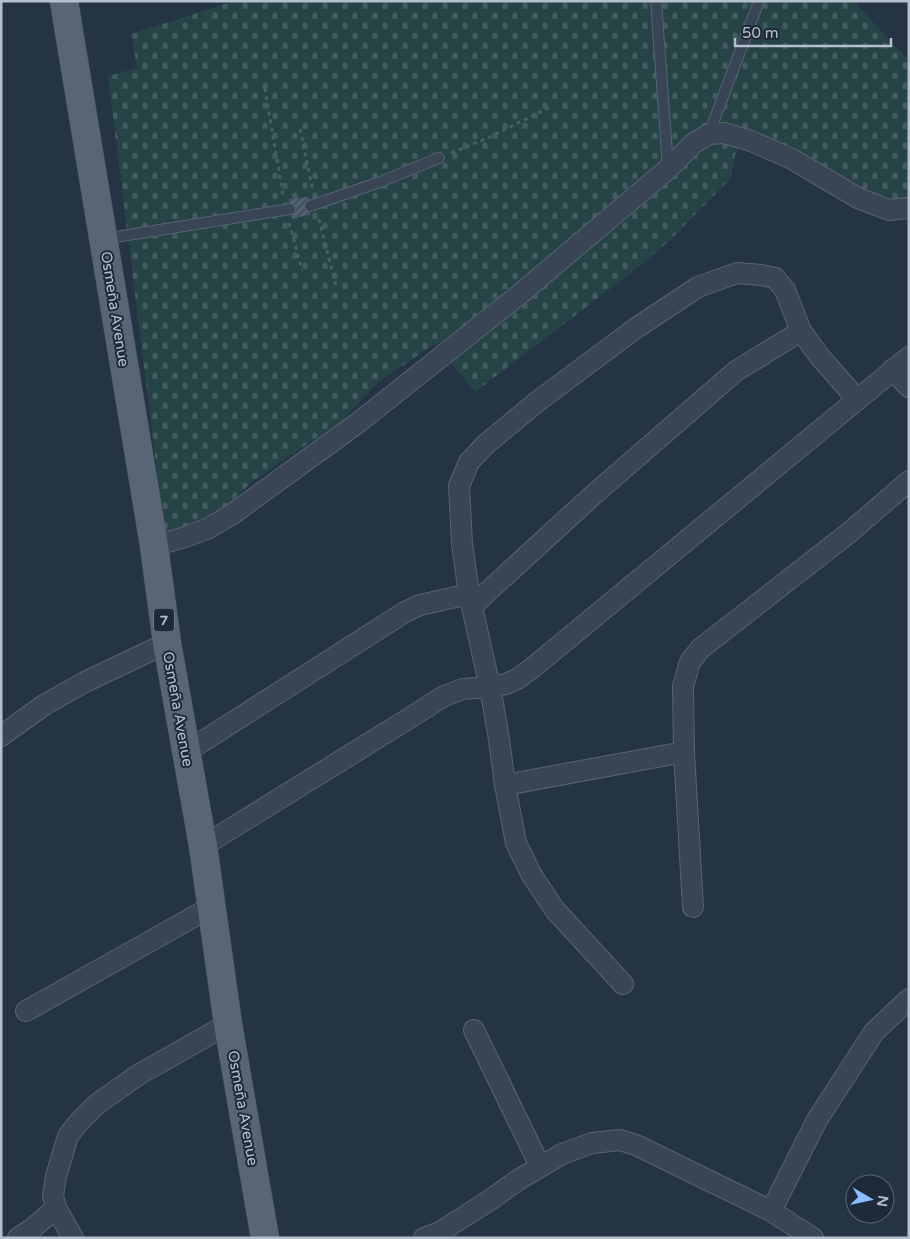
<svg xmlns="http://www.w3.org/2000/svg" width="910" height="1239" font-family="'Varela Round',sans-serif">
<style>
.cemetery{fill:url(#cemetery-stones)}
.building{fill:url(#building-hatch)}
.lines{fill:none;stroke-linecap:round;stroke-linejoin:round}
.lane-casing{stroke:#576371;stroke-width:12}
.street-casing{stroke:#576371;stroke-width:22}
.primary-casing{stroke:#465160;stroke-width:29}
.path{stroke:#456061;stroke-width:3;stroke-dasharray:4 4;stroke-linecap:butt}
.lane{stroke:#394554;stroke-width:10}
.street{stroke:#394554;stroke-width:20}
.primary{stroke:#576574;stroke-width:28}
.labels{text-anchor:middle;stroke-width:4;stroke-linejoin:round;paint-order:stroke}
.shield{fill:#1e2a39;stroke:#8893a1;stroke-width:1}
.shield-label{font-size:14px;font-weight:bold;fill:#b6c0cd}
.street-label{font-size:15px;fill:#b6c0cd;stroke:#1e2a39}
</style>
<defs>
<pattern id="cemetery-stones" width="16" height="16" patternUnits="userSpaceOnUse" patternTransform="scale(1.25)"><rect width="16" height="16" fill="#264345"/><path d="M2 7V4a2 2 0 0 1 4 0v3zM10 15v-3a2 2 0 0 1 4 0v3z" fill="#435c5f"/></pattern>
<pattern id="building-hatch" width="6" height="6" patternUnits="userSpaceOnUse" patternTransform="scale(1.25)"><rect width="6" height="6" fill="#465669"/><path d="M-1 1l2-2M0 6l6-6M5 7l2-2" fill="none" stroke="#5e6c7d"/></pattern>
</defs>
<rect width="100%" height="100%" fill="#243445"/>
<!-- cemetery -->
<path class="cemetery" d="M234 1H860L857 5 909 61V205L885 212 747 134 735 155 731 178 669 241 635 270 475 392 435 344 381 380 341 421 252 482 205 526 165 537 108 76 137 68 131 34Z"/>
<!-- building -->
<path class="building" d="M309 197 310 215 292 218 289 199Z"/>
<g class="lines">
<!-- lane casing -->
<g class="lane-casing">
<g id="lane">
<path d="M656 1 668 168"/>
<path d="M709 134 759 1"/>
<path d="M310 206 380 182 439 158"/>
<path d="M103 239 290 209"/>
</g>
</g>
<!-- street casing -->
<g class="street-casing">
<g id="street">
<path d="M892 370 909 387"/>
<path d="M154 546 185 537 207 529 231 515 359 422 520 294 668 169 694 143 709 134 724 133 751 141 792 159 858 198 889 210 909 208"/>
<path d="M472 606 592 496 736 371 801 331"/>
<path d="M1 736 44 705 85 682 167 643"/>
<path d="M186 752 405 612 420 605 469 594"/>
<path d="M684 752 693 907"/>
<path d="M505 785 684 752 683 686 690 662 700 649 850 532 909 481"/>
<path d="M203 846 408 719 444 696 463 689 490 687 506 684 517 679 531 669 909 357"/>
<path d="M623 984 555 910 531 874 516 843 505 785 499 739 490 687 469 594 462 544 459 486 469 462 486 444 538 401 636 328 698 287 737 273 761 275 775 278 785 290 801 331 820 357 857 399"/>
<path d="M26 1011 211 907"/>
<path d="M474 1030 540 1166"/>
<path d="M56 1208 73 1238"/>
<path d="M771 1211 817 1120 874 1032 909 999"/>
<path d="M18 1238 33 1228 56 1208 53 1196 56 1176 68 1136 79 1122 97 1104 138 1075 228 1024"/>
<path d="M424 1238 440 1232 490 1200 518 1180 562 1154 592 1143 620 1140 636 1145 771 1211 813 1238"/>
</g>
</g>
<!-- primary casing -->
<g class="primary-casing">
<path id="primary" d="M64 1 154 546 167 643 203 846 228 1024 265 1238"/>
</g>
<!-- path -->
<g class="path">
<path d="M265 88 283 195"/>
<path d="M300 129 313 191"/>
<path d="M451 153 488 138 550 107"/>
<path d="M319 219 336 286"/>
<path d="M289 223 302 270"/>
</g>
<!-- lane -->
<use href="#lane" class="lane"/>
<!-- street -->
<use href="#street" class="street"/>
<!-- primary -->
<use href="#primary" class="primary"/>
</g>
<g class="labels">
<!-- shield labels -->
<rect class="shield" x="154" y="608.5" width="20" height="23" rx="4"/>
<g class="shield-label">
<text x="164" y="625">7</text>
</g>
<!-- street labels -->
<g class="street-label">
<text transform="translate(115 309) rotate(81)" y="5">Osmeña Avenue</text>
<text transform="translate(178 709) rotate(80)" y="5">Osmeña Avenue</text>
<text transform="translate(243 1108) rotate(80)" y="5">Osmeña Avenue</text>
</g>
</g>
<!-- border -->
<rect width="910" height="1239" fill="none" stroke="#b6c0cd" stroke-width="5"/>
<!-- north arrow -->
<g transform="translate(870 1199) rotate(99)"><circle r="24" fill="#1e2a39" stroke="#5b6674"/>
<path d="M0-4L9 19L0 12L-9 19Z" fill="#8abdff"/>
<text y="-8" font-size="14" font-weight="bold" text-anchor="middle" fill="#b6c0cd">N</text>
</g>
<!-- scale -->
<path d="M735 38v8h156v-8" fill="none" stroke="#b6c0cd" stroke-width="2.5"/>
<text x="742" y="38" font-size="15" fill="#b6c0cd" stroke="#1e2a39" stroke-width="4" paint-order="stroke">50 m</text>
</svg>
